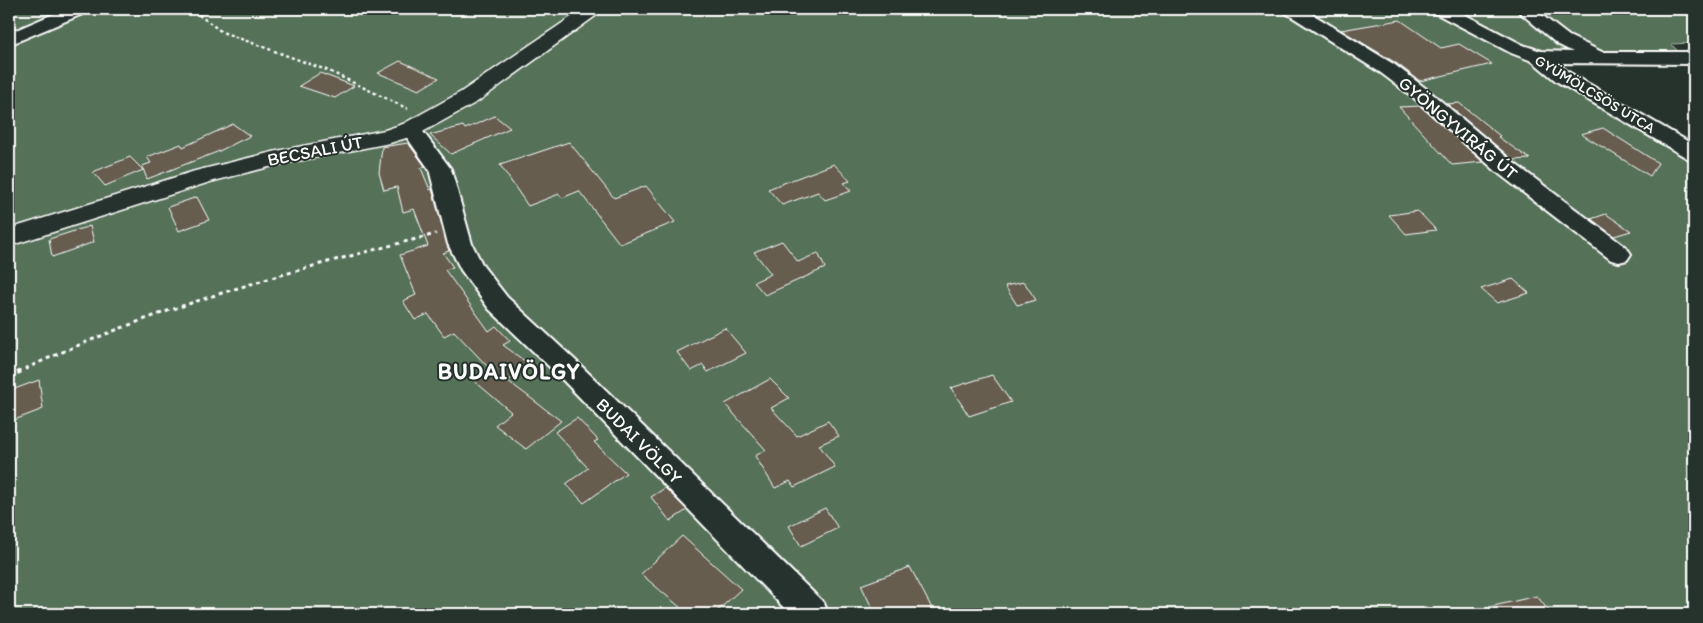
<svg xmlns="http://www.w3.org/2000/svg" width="1703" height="623" font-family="Itim,sans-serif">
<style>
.green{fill:#547158;stroke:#aab8ac}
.building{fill:#665d50;stroke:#fff}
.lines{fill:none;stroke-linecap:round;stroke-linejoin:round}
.street-casing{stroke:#fff;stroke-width:4}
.secondary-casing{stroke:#fff;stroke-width:3}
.path-far2{stroke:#fff;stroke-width:2.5;stroke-dasharray:3 3;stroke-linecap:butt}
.path-far1{stroke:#fff;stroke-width:3;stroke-dasharray:4 4;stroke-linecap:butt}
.path{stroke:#fff;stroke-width:4;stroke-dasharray:4.5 4.5;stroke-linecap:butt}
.street{fill:#26332d;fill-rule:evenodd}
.secondary{fill:#26332d;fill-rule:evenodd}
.labels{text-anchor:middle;stroke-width:4;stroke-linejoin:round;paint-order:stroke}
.far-street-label{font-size:15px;fill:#fff;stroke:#26332d}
.street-label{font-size:18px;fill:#fff;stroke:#26332d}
.district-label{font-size:22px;font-weight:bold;letter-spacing:1px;fill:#fff;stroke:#26332d}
</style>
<rect width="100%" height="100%" fill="#26332d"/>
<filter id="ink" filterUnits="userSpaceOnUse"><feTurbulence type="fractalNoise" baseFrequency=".02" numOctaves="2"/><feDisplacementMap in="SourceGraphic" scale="10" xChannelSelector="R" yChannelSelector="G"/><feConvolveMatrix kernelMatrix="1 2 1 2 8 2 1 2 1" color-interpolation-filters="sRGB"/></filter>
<g filter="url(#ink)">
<!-- green -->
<path class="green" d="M9 9H1694V43L1671 44 1679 52 1586 54 1555 67 1694 156V614H9Z"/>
<!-- building -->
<g class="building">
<path d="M1400 20 1441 48 1459 44 1492 64 1420 81 1396 63 1341 30Z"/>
<path d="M400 61 439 78 419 90 378 73Z"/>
<path d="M320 73 354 86 335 98 299 86Z"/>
<path d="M1459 103 1500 136 1498 137 1530 159 1513 160 1447 104Z"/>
<path d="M1420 106 1483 162 1452 165 1399 107Z"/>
<path d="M495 116 510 128 451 154 430 135 463 126 465 129Z"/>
<path d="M233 124 250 136 217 152 147 179 142 166 151 163 147 157 181 144 183 147Z"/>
<path d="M1603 128 1658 163 1650 176 1581 134Z"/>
<path d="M569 142 614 198 646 186 675 222 620 244 579 191 562 198 559 194 528 206 500 165Z"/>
<path d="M408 143 425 166 421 168 430 190 432 189 449 251 443 253 453 267 445 270 489 331 496 326 510 341 503 345 530 365 508 381 561 421 526 449 495 425 511 412 472 379 489 368 454 331 444 336 428 314 415 320 403 301 416 295 400 255 428 246 414 209 403 212 397 187 384 190 379 173 382 147Z"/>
<path d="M130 157 143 170 105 186 93 172Z"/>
<path d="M834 164 850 181 844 183 851 191 825 200 818 192 782 205 768 189Z"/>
<path d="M197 197 209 220 179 231 168 207Z"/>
<path d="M1418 211 1436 230 1406 234 1389 215Z"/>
<path d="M1606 214 1631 231 1614 236 1591 219Z"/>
<path d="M90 226 94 242 52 257 49 239Z"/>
<path d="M782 241 798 262 818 253 825 268 765 295 754 282 771 274 754 252Z"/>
<path d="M1513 279 1529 293 1497 303 1481 289Z"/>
<path d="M1024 282 1036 300 1017 305 1005 286Z"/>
<path d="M725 328 746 353 708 372 703 365 691 371 677 352Z"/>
<path d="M992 375 1011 402 969 416 951 388Z"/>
<path d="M770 379 789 398 771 408 797 436 828 421 839 436 819 445 835 467 794 487 790 481 775 488 755 456 766 450 725 404Z"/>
<path d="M39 380 43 409 9 422V391Z"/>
<path d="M577 418 598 440 594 442 626 473 584 503 566 484 588 468 555 432Z"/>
<path d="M665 488 687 510 670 521 651 497Z"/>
<path d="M825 508 838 528 801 546 789 526Z"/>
<path d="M682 536 741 589 714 614H688L641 574Z"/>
<path d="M910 567 935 614H875L861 585Z"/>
<path d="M1537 596 1551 614H1490L1489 607Z"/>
</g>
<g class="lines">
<!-- street casing -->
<g class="street-casing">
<g id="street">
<path d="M65 9H88L85 13 9 45V33Z"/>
<path d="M1284 9H1304L1395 65 1428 90 1514 163 1627 248 1631 254 1627 260 1619 262 1611 260 1498 173 1414 98 1381 73 1286 13Z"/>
<path d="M1432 9H1454L1523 45 1541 51 1573 52 1557 44 1516 9H1534L1569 36 1602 52H1694V64L1557 63 1570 73 1694 145V160L1687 158 1556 81 1532 61 1511 53 1435 13Z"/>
<path d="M411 123 418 125 451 169 472 244 483 266 507 297 576 361 824 603 828 614H790L558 375 489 309 461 270 448 244 429 169 401 129 404 125Z"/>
</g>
</g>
<!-- secondary casing -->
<g class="secondary-casing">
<path id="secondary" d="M583 9H605L477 102 419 134 390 143 277 165 210 182 9 246V229L195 171 277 151 385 130 403 124 461 92Z"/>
</g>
<!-- path-far2 -->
<path class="path-far2" d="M198 9 199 15 222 32 329 71 408 109"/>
<!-- path-far1 -->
<path class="path-far1" d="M25 369C156 307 296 269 436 234"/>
<!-- path -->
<path class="path" d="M9 377 28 368"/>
<!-- street -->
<use href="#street" class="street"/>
<!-- secondary -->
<use href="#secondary" class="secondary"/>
</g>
</g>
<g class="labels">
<!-- far-street labels -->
<g class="far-street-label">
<text transform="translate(1595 94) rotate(31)" y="5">GYÜMÖLCSÖS UTCA</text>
</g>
<!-- street labels -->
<g class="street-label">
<text transform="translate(1458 128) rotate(40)" y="6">GYÖNGYVIRÁG ÚT</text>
<text transform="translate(315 151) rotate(-11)" y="6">BECSALI ÚT</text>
<text transform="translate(639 441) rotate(45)" y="6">BUDAI VÖLGY</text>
</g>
<!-- district labels -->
<g class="district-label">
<text x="509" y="379">BUDAIVÖLGY</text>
</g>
</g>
<!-- margin -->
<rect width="1703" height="623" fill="none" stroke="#26332d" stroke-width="30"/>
<rect x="15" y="15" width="1673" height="593" fill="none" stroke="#fff" stroke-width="2" filter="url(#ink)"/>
</svg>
